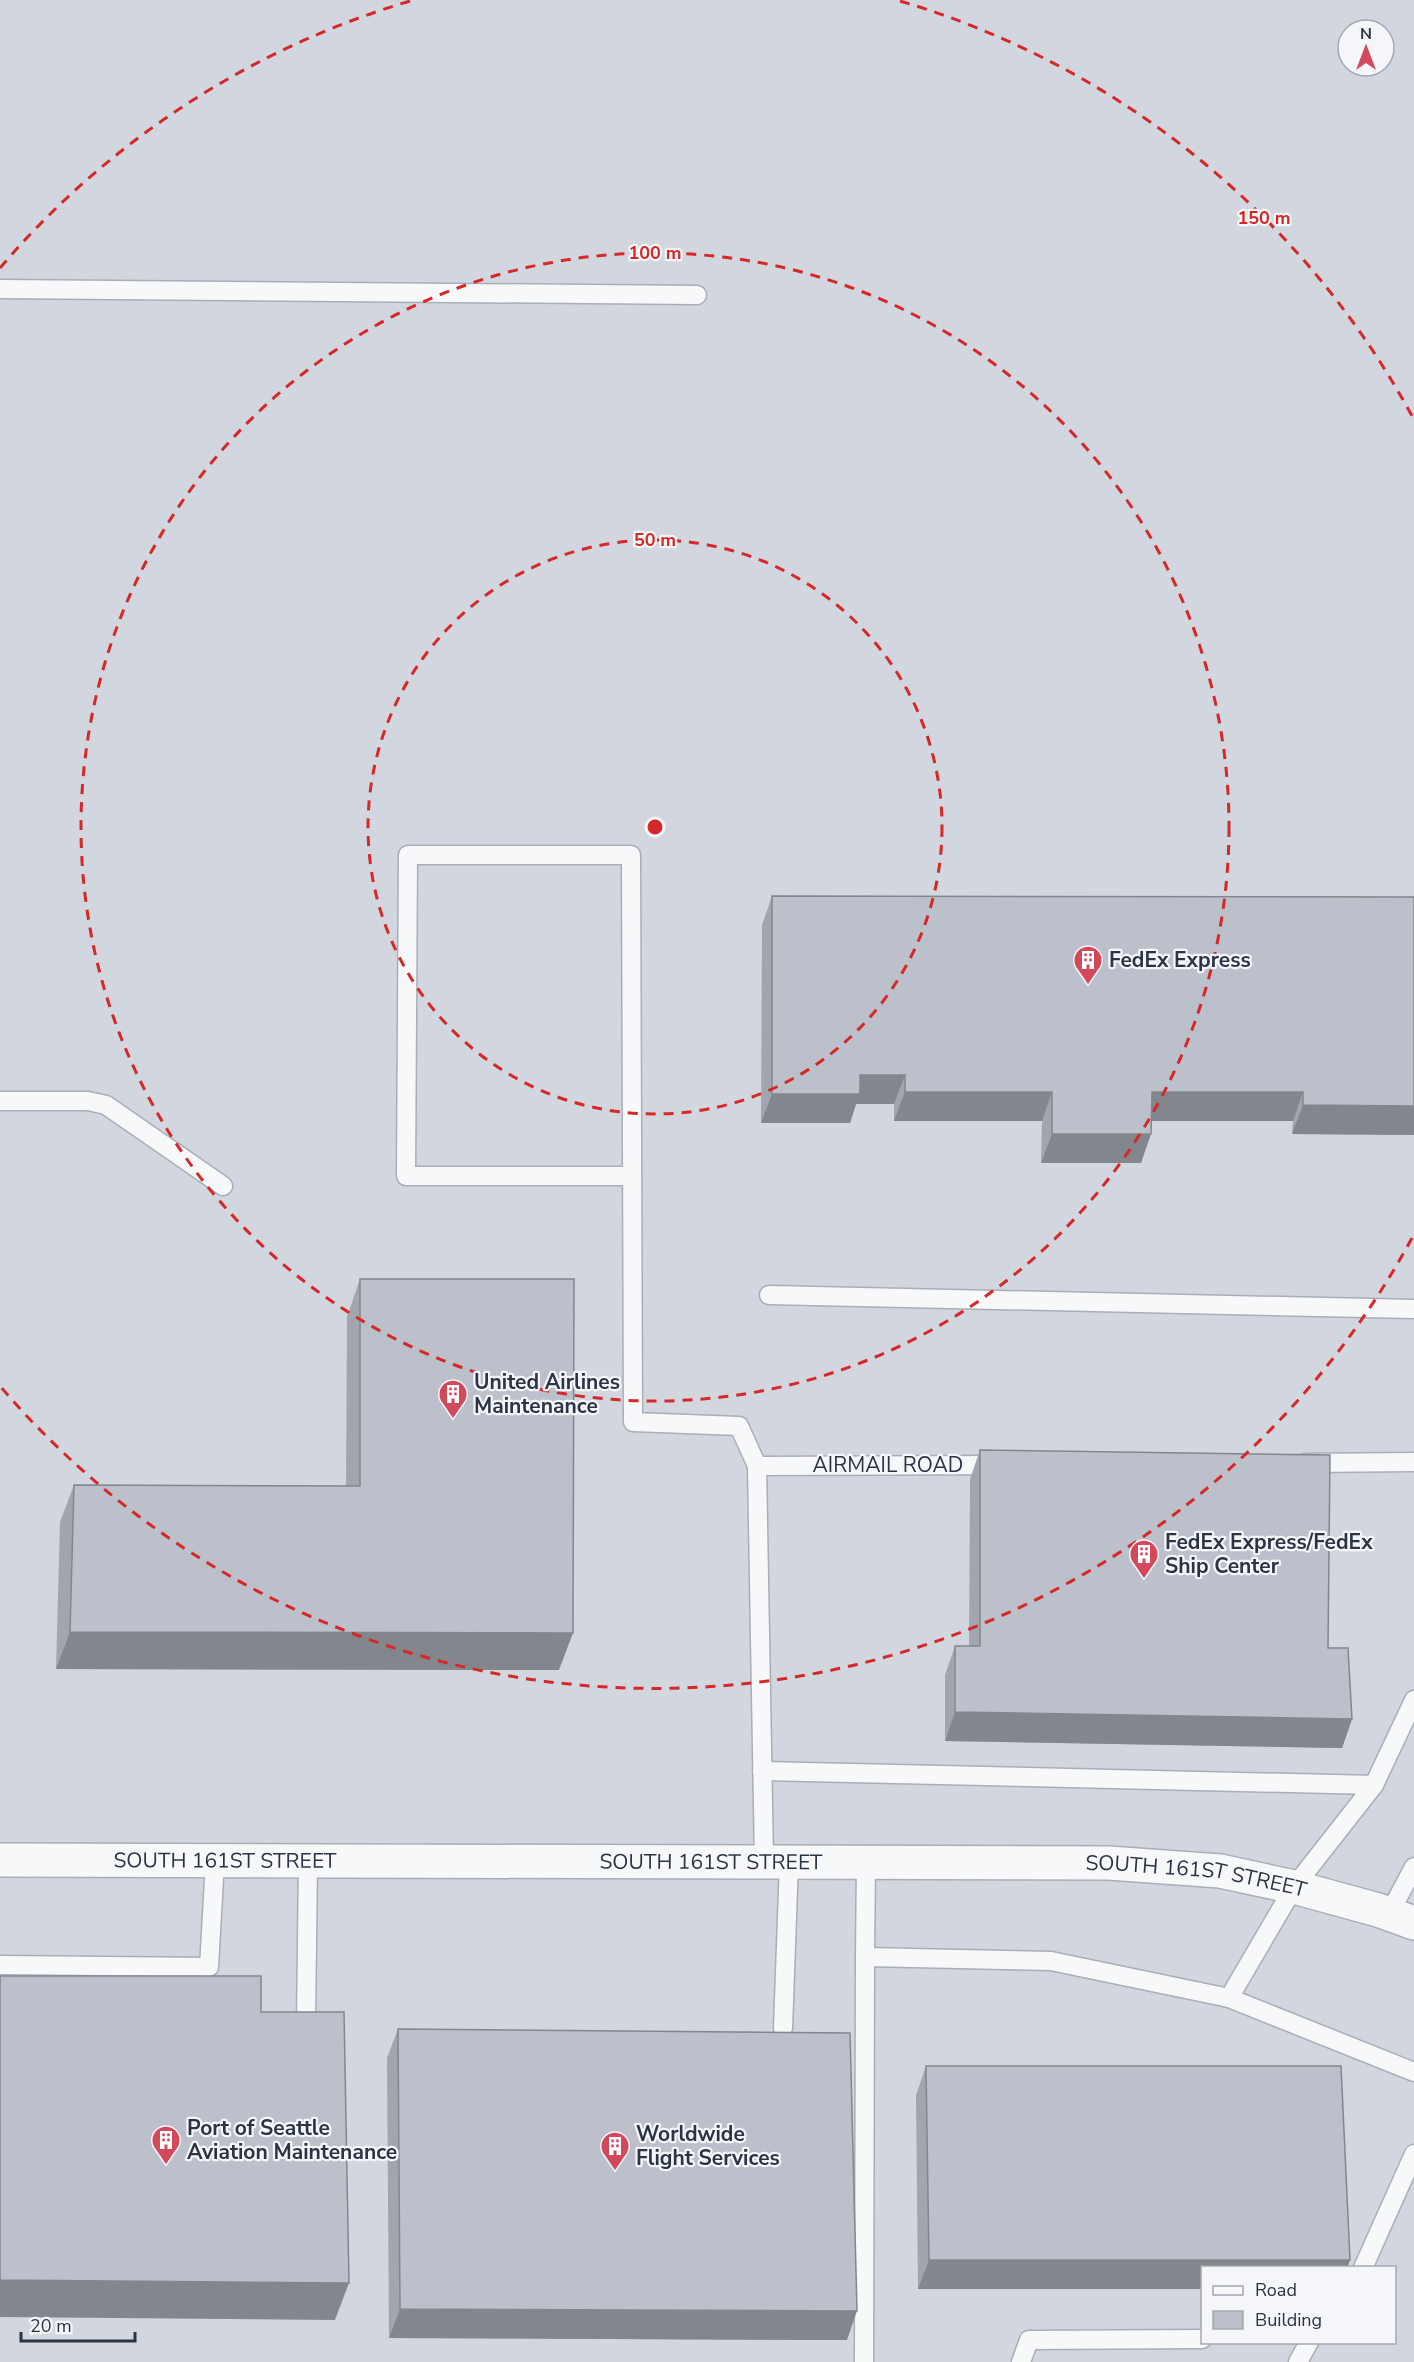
<svg xmlns="http://www.w3.org/2000/svg" width="1414" height="2362" font-family="'Nunito Sans',sans-serif">
<style>
.built{fill:#d2d6de;fill-rule:evenodd}
.lines{fill:none;stroke-linecap:round;stroke-linejoin:round}
.service-casing{stroke:#a9aeb7;stroke-width:21}
.minor-casing{stroke:#a9aeb7;stroke-width:36}
.service{stroke:#f7f8fa;stroke-width:18}
.minor{stroke:#f7f8fa;stroke-width:33}
.wall{fill:#a1a5ae}
.shaded-wall{fill:#83868d}
.building{fill:#bbc0ca;stroke:#83868d;stroke-width:1.5}
.ring{fill:none;stroke:#d62828;stroke-width:3;stroke-dasharray:10 8}
.labels{text-anchor:middle;stroke-width:4.5;stroke-linejoin:round;paint-order:stroke}
.poi-label{font-size:21px;font-weight:bold;fill:#2b3445;stroke:#f4f6f9;text-anchor:start}
.street-label{font-size:21px;fill:#2b3445;stroke:#f4f6f9}
.centre{fill:#d62828;stroke:#f4f6f9;stroke-width:3}
.ring-label{font-size:18px;text-anchor:middle;font-weight:bold;fill:#d62828;stroke:#f4f6f9;stroke-width:4.5;stroke-linejoin:round;paint-order:stroke}
</style>
<rect width="100%" height="100%" fill="#e4e7ec"/>
<!-- built -->
<path class="built" d="M0 0H1414V2362H0ZM1348 30H1384V66H1348ZM1202 2268H1394V2342H1202Z"/>
<g class="lines">
<!-- service casing -->
<g class="service-casing">
<g id="service">
<path d="M0 289 697 295"/>
<path d="M0 1101H88L106 1105 223 1186"/>
<path d="M632 1176H406L408 855H631L633 1422 739 1426 757 1466"/>
<path d="M769 1295 1414 1309"/>
<path d="M1305 1463 1414 1462"/>
<path d="M762 1771 1374 1785 1414 1700"/>
<path d="M1374 1785 1294 1887 1229 1998 1414 2072"/>
<path d="M764 1862 757 1466 998 1465"/>
<path d="M1389 1914 1414 1867"/>
<path d="M865 1957 866 1862"/>
<path d="M0 1965 209 1967 215 1861"/>
<path d="M306 2024 308 1861"/>
<path d="M783 2028 789 1862"/>
<path d="M1363 2268 1414 2154"/>
<path d="M864 2362 865 1957 1051 1961 1229 1998"/>
<path d="M1021 2362 1029 2340 1202 2339"/>
<path d="M1298 2362 1309 2342"/>
</g>
</g>
<!-- minor casing -->
<g class="minor-casing">
<g id="minor">
<path id="s1" d="M0 1860 1109 1863 1220 1871 1294 1887 1378 1910 1414 1923"/>
</g>
</g>
<!-- service -->
<use href="#service" class="service"/>
<!-- minor -->
<use href="#minor" class="minor"/>
</g>
<!-- wall -->
<g class="wall">
<path d="M772 896 1414 897V1135L1292 1134 1293 1121H1151L1141 1163H1041L1042 1121H894V1104H856L850 1123H761L762 925Z"/>
<path d="M360 1279 559 1670 56 1669 60 1522 74 1485 346 1486 347 1317Z"/>
<path d="M980 1450 1328 1648 1352 1719 1342 1748 945 1741V1675L955 1646H969L970 1479Z"/>
<path d="M398 2029 847 2340 389 2338 387 2058Z"/>
<path d="M926 2066 1350 2260 1347 2268H1203V2289H918L916 2095Z"/>
</g>
<!-- shaded-wall -->
<g class="shaded-wall">
<path d="M860 1075H905L894 1104H856L850 1123H761L772 1094Z"/>
<path d="M905 1092H1052L1042 1121H894Z"/>
<path d="M1152 1092H1303L1293 1121H1141Z"/>
<path d="M1303 1105 1414 1106V1135L1292 1134Z"/>
<path d="M1052 1134H1151L1141 1163H1041Z"/>
<path d="M70 1632 573 1633 559 1670 56 1669Z"/>
<path d="M955 1712 1352 1719 1342 1748 945 1741Z"/>
<path d="M929 2260H1350L1347 2268H1203V2289H918Z"/>
<path d="M0 2280 349 2283 335 2320 0 2317Z"/>
<path d="M400 2309 857 2311 847 2340 389 2338Z"/>
</g>
<!-- building -->
<g class="building">
<path d="M772 896 1414 897V1106L1303 1105V1092H1152L1151 1134H1052V1092H905V1075H860V1094H772Z"/>
<path d="M360 1279H574L573 1633 70 1632 74 1485 360 1486Z"/>
<path d="M980 1450 1330 1455 1328 1648H1348L1352 1719 955 1712V1646H980Z"/>
<path d="M0 1976H261V2012H344L349 2283 0 2280Z"/>
<path d="M398 2029 850 2033 857 2311 400 2309Z"/>
<path d="M926 2066H1341L1350 2260H929Z"/>
</g>
<!-- distance rings -->
<g class="ring">
<circle cx="655" cy="827" r="287"/>
<circle cx="655" cy="827" r="574"/>
<path d="M1412 1238A861 861 0 0 1 0 1386M0 268A861 861 0 0 1 410 1M900 1A861 861 0 0 1 1412 416"/>
</g>
<!-- icons -->
<defs>
<g id="building-pin" transform="scale(1.5)"><path d="M0 17L-7.5 6A9.5 9.5 0 1 1 7.5 6Z" fill="#d1495b" stroke="#f4f6f9"/><path d="M-4-6H4V6H1V3H-1V6H-4ZM-2.5-4.3h1.7v1.8h-1.7ZM.8-4.3h1.7v1.8H.8ZM-2.5-1h1.7V.8h-1.7ZM.8-1h1.7V.8H.8Z" fill="#fff"/></g>
</defs>
<g fill-rule="evenodd">
<use href="#building-pin" x="1088" y="960"/>
<use href="#building-pin" x="453" y="1394"/>
<use href="#building-pin" x="1144" y="1554"/>
<use href="#building-pin" x="166" y="2140"/>
<use href="#building-pin" x="615" y="2146"/>
</g>
<g class="labels">
<!-- poi labels -->
<g class="poi-label">
<text x="1109" y="967">FedEx Express</text>
<text x="474" y="1389">United Airlines<tspan x="474" dy="24">Maintenance</tspan></text>
<text x="1165" y="1549">FedEx Express/FedEx<tspan x="1165" dy="24">Ship Center</tspan></text>
<text x="187" y="2135">Port of Seattle<tspan x="187" dy="24">Aviation Maintenance</tspan></text>
<text x="636" y="2141">Worldwide<tspan x="636" dy="24">Flight Services</tspan></text>
</g>
<!-- street labels -->
<g class="street-label">
<text x="888" y="1472">AIRMAIL ROAD</text>
<text dy="7" stroke="none"><textPath href="#s1" startOffset="225">SOUTH 161ST STREET</textPath></text>
<text dy="7" stroke="none"><textPath href="#s1" startOffset="711">SOUTH 161ST STREET</textPath></text>
<text dy="7" stroke="none"><textPath href="#s1" startOffset="1197">SOUTH 161ST STREET</textPath></text>
</g>
</g>
<circle cx="655" cy="827" r="9" class="centre"/>
<g class="ring-label">
<text x="1264" y="224">150 m</text>
<text x="655" y="259">100 m</text>
<text x="655" y="546">50 m</text>
</g>
<!-- legend -->
<rect x="1201" y="2266" width="195" height="78" fill="#f4f6f9" stroke="#a4a8b1" stroke-width="1.5"/>
<rect x="1213" y="2286" width="30" height="9" fill="#f7f8fa" stroke="#a4a8b1" stroke-width="1.5"/>
<text x="1255" y="2296" font-size="18" fill="#2b3445">Road</text>
<rect x="1213" y="2311" width="30" height="18" fill="#bbc0ca" stroke="#a4a8b1" stroke-width="1.5"/>
<text x="1255" y="2326" font-size="18" fill="#2b3445">Building</text>
<!-- north arrow -->
<g transform="translate(1366 48)"><circle r="28" fill="#f4f6f9" stroke="#a4a8b1" stroke-width="1.5"/>
<path d="M0-4.5L10 22L0 15L-10 22Z" fill="#d1495b"/>
<text y="-9" font-size="16" font-weight="bold" text-anchor="middle" fill="#2b3445">N</text>
</g>
<!-- scale -->
<path d="M21 2332v9h114v-9" fill="none" stroke="#2b3445" stroke-width="3"/>
<text x="30" y="2332" font-size="18" fill="#2b3445" stroke="#f4f6f9" stroke-width="4.5" paint-order="stroke">20 m</text>
</svg>
